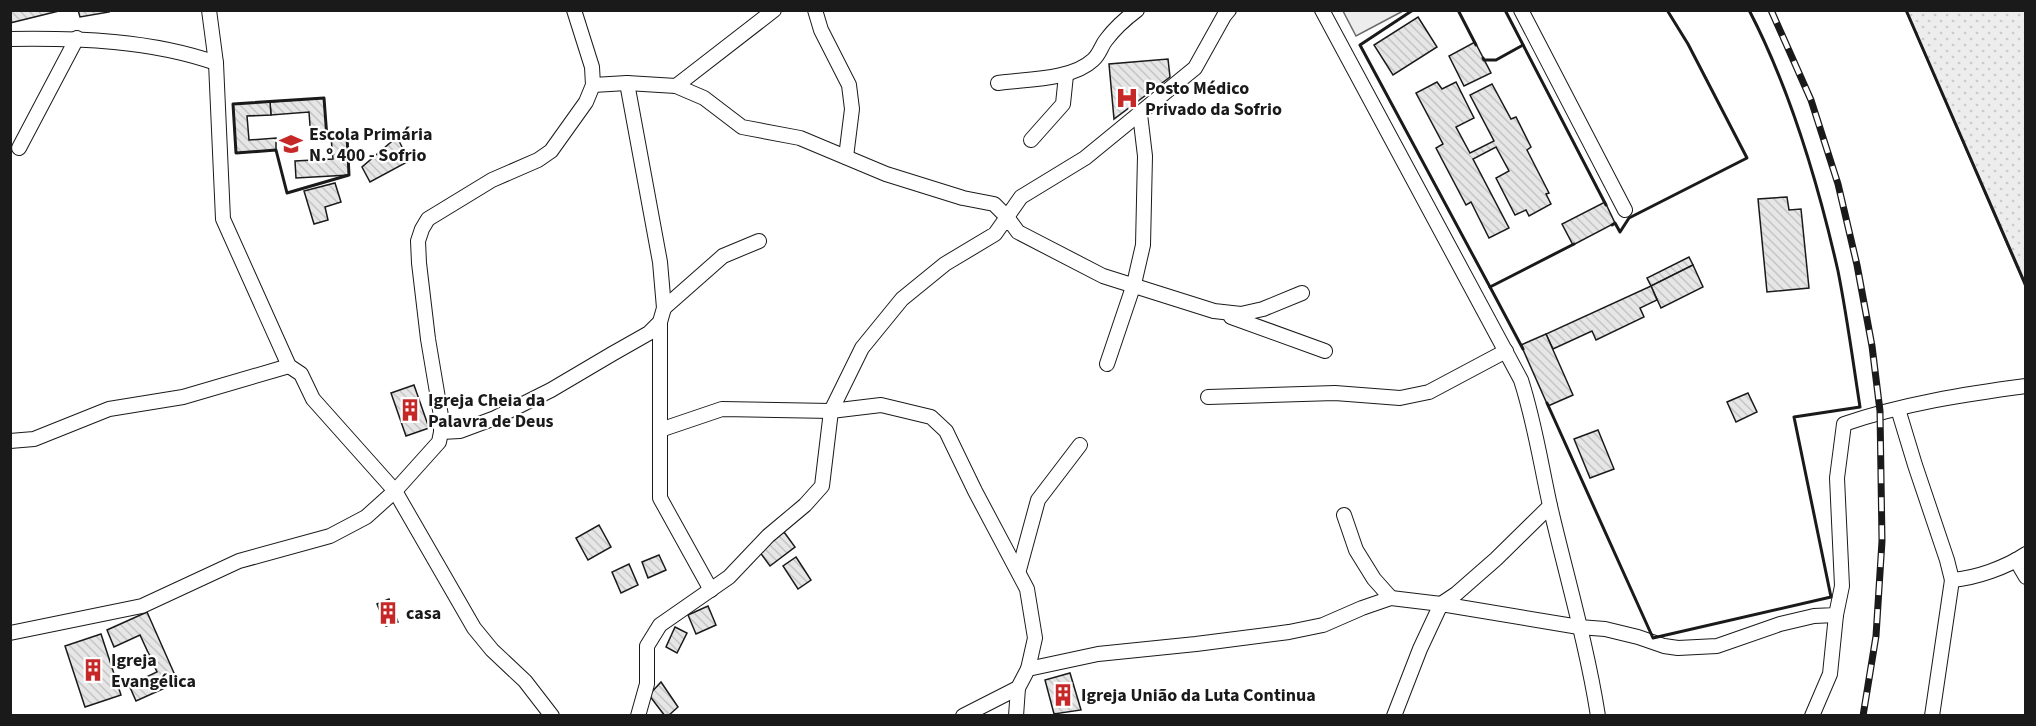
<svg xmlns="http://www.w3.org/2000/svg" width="2036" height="726" font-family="'Source Sans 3',sans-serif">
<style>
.grass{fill:url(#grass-dots);stroke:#6a6a6a;stroke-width:1.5}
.built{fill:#ededed;stroke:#6a6a6a;stroke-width:1.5}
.building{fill:url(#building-back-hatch);stroke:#1a1a1a;stroke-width:1.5}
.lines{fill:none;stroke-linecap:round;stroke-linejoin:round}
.minor-casing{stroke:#1a1a1a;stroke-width:16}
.minor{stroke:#fff;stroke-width:14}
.rail-casing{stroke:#1a1a1a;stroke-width:7}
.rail{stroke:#fff;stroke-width:4.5;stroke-dasharray:14;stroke-linecap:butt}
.wall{stroke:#1a1a1a;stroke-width:3}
.labels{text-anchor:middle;stroke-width:4.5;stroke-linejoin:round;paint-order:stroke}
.poi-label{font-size:18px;font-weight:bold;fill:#1a1a1a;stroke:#fff;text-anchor:start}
</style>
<defs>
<pattern id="grass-dots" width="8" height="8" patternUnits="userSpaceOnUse" patternTransform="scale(1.5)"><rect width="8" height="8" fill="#ededed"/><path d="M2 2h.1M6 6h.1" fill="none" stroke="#cbcbcb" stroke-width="1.8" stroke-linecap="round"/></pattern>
<pattern id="building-back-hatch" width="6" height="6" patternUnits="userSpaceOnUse" patternTransform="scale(1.5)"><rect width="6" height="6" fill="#e6e6e6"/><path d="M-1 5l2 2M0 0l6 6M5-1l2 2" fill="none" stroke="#c5c5c5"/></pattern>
</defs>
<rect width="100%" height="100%" fill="#fff"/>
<!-- grass -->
<path class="grass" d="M1906 11H2025V286Z"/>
<!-- built -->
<path class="built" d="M1343 11H1403L1356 36Z"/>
<!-- building -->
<g class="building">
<path d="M10 10H63L10 23Z"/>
<path d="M78 10H108L109 12 80 17Z"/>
<path d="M1418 17 1437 47 1393 75 1374 45Z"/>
<path d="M1475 42 1491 73 1464 86 1449 56Z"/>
<path d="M1168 59 1170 77 1114 119 1109 64Z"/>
<path d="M1437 82 1442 89 1456 82 1474 118 1456 127 1470 153 1494 141 1470 95 1492 84 1511 119 1516 117 1531 147 1527 150 1549 193 1546 194 1551 204 1529 216 1526 210 1515 215 1496 178 1509 171 1496 147 1473 159 1509 228 1489 238 1471 202 1466 205 1436 148 1443 144 1416 93Z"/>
<path d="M324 98 327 138 311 139 309 112 271 115 270 102Z"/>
<path d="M270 102 271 115 247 116 249 140 276 138V150L236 153 233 104Z"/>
<path d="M347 136 349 175 296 178 295 161 333 159 331 137Z"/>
<path d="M397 137 409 161 370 182 362 167Z"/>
<path d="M335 183 341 202 325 207 328 220 314 224 304 191Z"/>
<path d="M1787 197 1789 210 1801 209 1809 288 1767 292 1758 199Z"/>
<path d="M1605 202 1615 223 1573 245 1562 224Z"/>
<path d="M1689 257 1693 265 1651 286 1647 278Z"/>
<path d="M1693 265 1703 287 1661 308 1651 286Z"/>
<path d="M1651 286 1657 300 1640 308 1644 317 1596 340 1592 331 1553 349 1546 334Z"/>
<path d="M1546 334 1573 395 1548 406 1521 345Z"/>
<path d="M414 385 429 428 406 436 391 393Z"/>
<path d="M1748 393 1757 412 1736 422 1727 402Z"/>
<path d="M1598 430 1614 469 1590 478 1574 439Z"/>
<path d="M599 525 611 547 588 560 576 538Z"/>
<path d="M784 532 795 547 770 566 759 551Z"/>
<path d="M659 555 666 570 648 578 642 562Z"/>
<path d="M796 557 811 580 798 589 783 566Z"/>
<path d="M629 564 638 585 621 593 612 572Z"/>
<path d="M389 599 398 622 386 626 377 604Z"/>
<path d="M708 606 716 625 696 634 688 615Z"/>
<path d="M147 612 178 682 136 701 129 685 157 672 140 635 114 647 107 630Z"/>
<path d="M675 627 687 633 677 653 666 647Z"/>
<path d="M101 634 121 695 85 707 65 646Z"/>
<path d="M1070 673 1081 710 1054 714 1045 680Z"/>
<path d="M661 682 678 707 668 716H665L649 695Z"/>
</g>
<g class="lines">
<!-- minor casing -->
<g class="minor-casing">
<g id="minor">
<path d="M209 10 216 63 223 219 289 366 301 374 313 399 395 491 474 628 492 650 525 681 552 716"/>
<path d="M815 10 821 30 849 85 852 109 846 157"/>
<path d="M1322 10 1521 380C1535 423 1541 466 1551 510 1567 578 1587 646 1598 716"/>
<path d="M1521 10 1625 210"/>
<path d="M10 39C79 38 150 40 216 63"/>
<path d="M998 83C1026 79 1072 80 1093 60 1100 54 1101 46 1106 40 1115 28 1125 19 1137 10"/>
<path d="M593 85 627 83 676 86 704 98 742 127 800 138 886 174 963 198 994 204 1007 217 1021 197 1085 158 1195 68 1224 16 1229 10"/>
<path d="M676 86 774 10"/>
<path d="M1031 140 1063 104 1066 75"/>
<path d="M19 148 77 38"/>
<path d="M664 308 723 256 759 241"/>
<path d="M1231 317 1325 351"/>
<path d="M660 322V498L711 590"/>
<path d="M1107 364 1134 284 1143 245 1145 156 1140 114"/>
<path d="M1208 397 1335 393 1400 398 1429 392 1506 351"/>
<path d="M1898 409 1915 465 1947 560 1952 580C1976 578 2005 568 2026 554"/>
<path d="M660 430 722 409 831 411 881 405 931 417 946 431 975 491 1027 589 1035 638 1028 669"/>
<path d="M441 432 460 431 495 418 551 390 612 354 649 333 660 322 664 308 660 262 627 83"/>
<path d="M10 441 34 439 109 409 183 397 289 366"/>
<path d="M1344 515 1356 550 1374 579 1391 598"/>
<path d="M2016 560 2026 577"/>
<path d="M1019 570 1038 500 1080 445"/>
<path d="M10 633 142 606 239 561 330 536 366 517 395 491 439 442 441 432V416L428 339 419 263 418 241 422 229 428 219 492 180 538 160 551 151 586 102 593 85 592 67 574 10"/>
<path d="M638 716 647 684V646L660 625 729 577 768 536 805 505 822 486 831 411 862 348 902 299 945 264 995 234 1007 217 1018 232 1103 276 1214 311 1241 314 1263 309 1302 293"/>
<path d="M963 716 1018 688 1028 669 1098 654 1196 644 1289 632 1323 625 1362 608 1391 598 1441 604 1579 627 1605 629 1638 637 1664 646 1678 648 1717 646 1780 624 1814 616 1836 615 1842 586 1837 478 1844 424C1902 404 1965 394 2026 386"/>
<path d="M1016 716 1018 688"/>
<path d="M1394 716 1420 649 1441 604 1456 594 1496 559 1550 506"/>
<path d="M1812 716 1830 674 1836 615"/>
<path d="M1932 716 1952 580"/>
</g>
</g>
<!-- minor -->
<use href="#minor" class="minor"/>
<!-- rail casing -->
<g class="rail-casing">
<path id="rail" d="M1771 10 1811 100 1838 184 1857 265 1872 346 1880 411 1882 541 1876 636 1863 716"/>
</g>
<!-- rail -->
<use href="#rail" class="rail"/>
<!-- wall -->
<g class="wall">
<path d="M1413 10 1360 45 1490 287"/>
<path d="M1458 10 1476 45"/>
<path d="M1505 10 1606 205"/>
<path d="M1906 10 2026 286"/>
<path d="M1483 58 1484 60H1496L1523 45"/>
<path d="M324 98 327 138 347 136 349 175 287 193 276 150 236 153 233 104Z"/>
<path d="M1612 225 1615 223 1620 232 1629 218 1747 158 1688 44 1667 10"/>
<path d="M1523 349 1490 287 1574 244"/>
<path d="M1547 403 1653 638 1831 597 1794 417 1860 407C1853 362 1847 316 1838 271 1818 183 1791 91 1749 10"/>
</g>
</g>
<!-- icons -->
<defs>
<g id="hospital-bare" transform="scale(1.8)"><path d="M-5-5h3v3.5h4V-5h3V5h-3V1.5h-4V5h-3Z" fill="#c62828" stroke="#fff" stroke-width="2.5" paint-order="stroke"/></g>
<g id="school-bare" transform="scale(1.8)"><path d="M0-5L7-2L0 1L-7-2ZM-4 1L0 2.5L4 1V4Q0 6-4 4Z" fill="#c62828" stroke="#fff" stroke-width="2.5" paint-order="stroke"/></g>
<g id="building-bare" transform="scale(1.8)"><path d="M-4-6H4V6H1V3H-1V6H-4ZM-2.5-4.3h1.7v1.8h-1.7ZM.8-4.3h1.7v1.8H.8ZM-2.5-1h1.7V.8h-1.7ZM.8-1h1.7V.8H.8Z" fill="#c62828" stroke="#fff" stroke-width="2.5" paint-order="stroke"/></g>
</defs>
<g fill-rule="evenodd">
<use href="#hospital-bare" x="1127" y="98"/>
<use href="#school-bare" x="291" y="144"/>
<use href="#building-bare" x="410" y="410"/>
<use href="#building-bare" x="388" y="613"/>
<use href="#building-bare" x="93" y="670"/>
<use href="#building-bare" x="1063" y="695"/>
</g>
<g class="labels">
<!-- poi labels -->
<g class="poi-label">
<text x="1145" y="94">Posto Médico<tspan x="1145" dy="21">Privado da Sofrio</tspan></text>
<text x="309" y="140">Escola Primária<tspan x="309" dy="21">N.º 400 - Sofrio</tspan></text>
<text x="428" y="406">Igreja Cheia da<tspan x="428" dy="21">Palavra de Deus</tspan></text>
<text x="406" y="619">casa</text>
<text x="111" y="666">Igreja<tspan x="111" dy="21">Evangélica</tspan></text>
<text x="1081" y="701">Igreja União da Luta Continua</text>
</g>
</g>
<!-- border -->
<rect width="2036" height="726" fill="none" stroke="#1a1a1a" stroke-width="24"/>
</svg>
